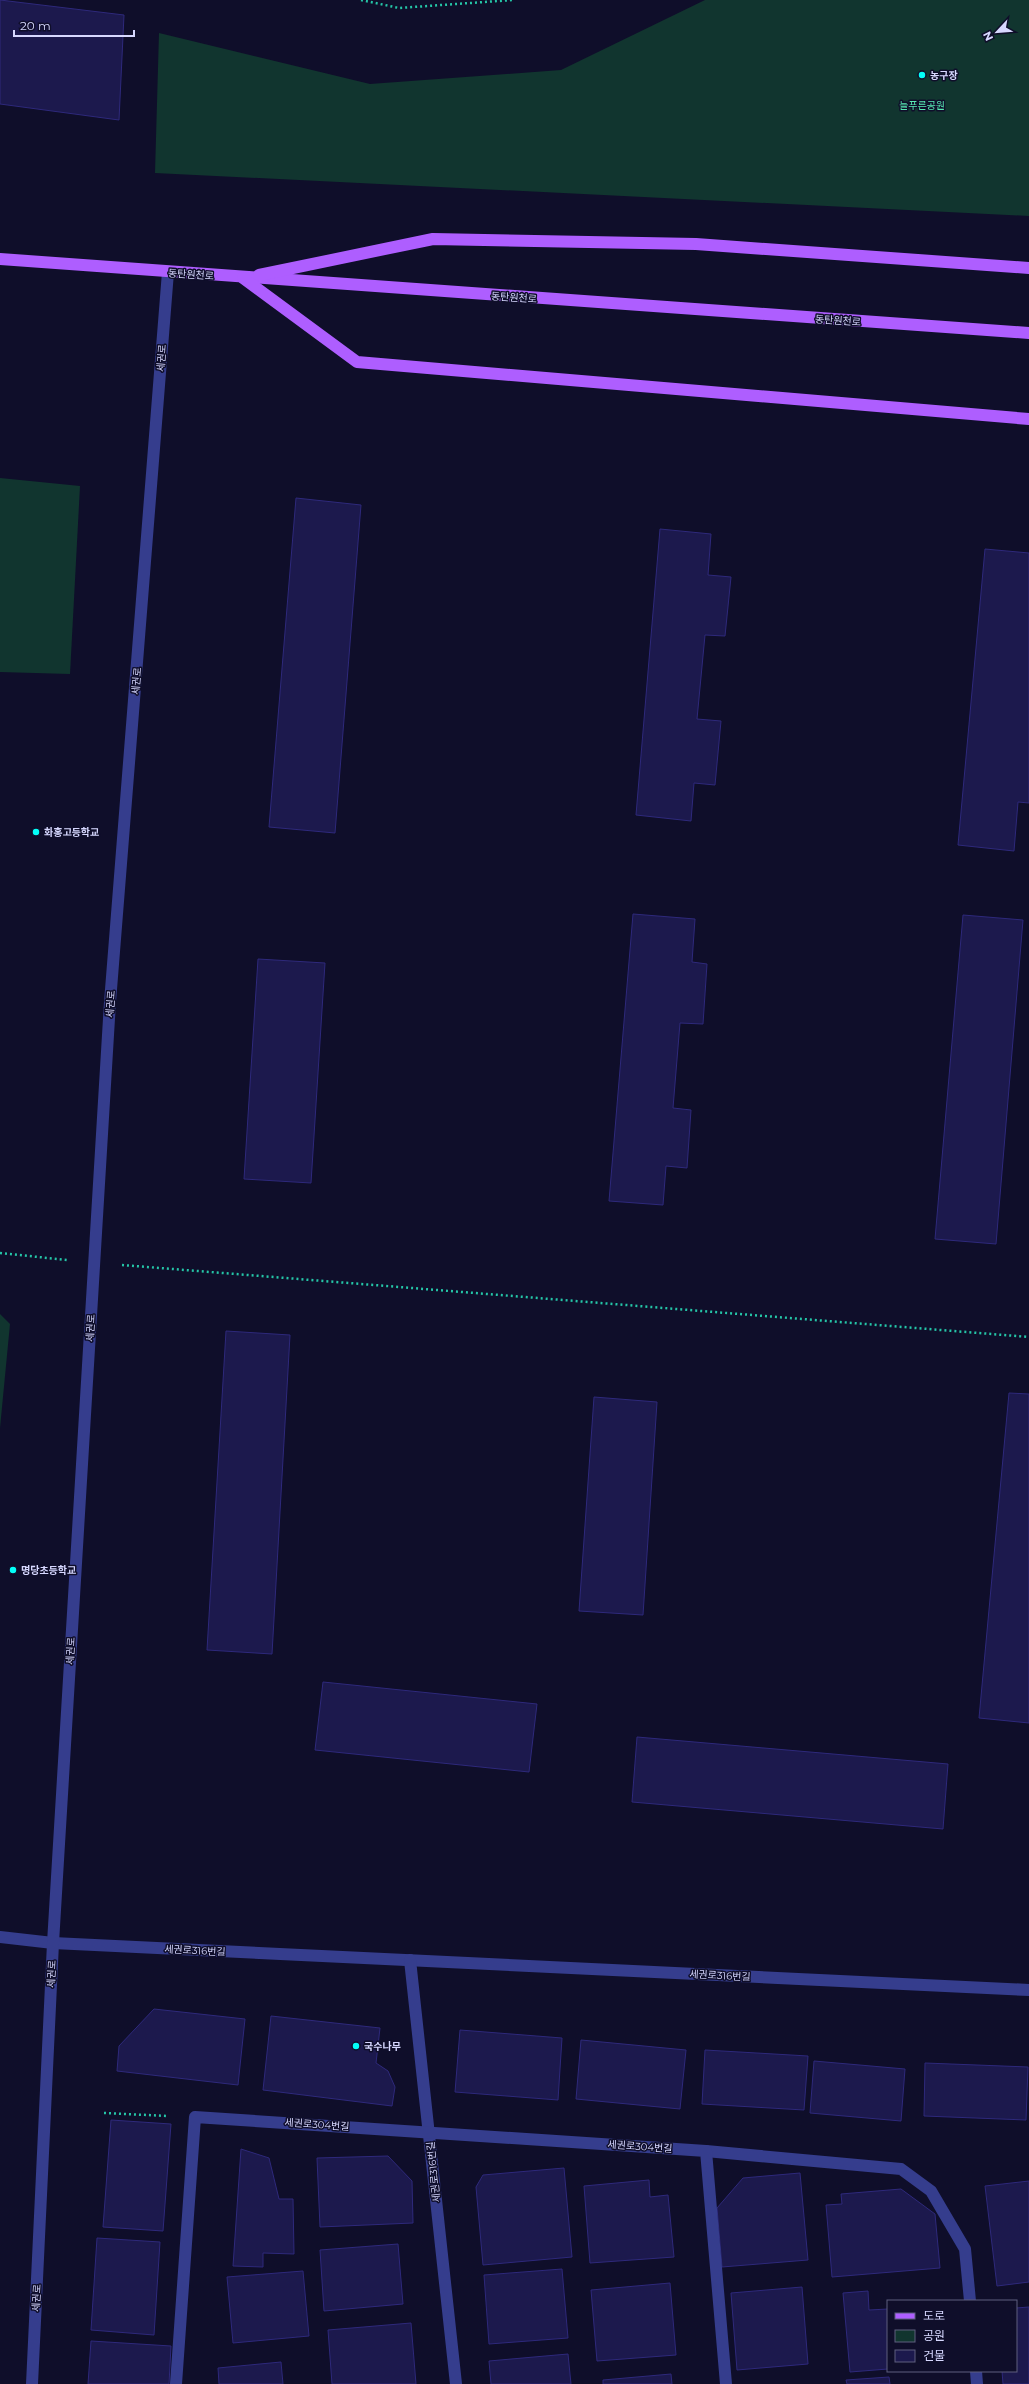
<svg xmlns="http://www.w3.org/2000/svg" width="1029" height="2384" font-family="Montserrat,'Noto Sans KR',sans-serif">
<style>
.green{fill:#11352f}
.building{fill:#1c194d;stroke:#2e297b}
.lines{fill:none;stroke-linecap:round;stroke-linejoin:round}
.path{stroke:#25c5a7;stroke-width:2.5;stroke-dasharray:2 3;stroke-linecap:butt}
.minor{stroke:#353d8d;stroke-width:12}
.major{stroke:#ae5eff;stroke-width:12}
.poi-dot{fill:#03fff8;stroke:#0f0e2a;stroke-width:1.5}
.labels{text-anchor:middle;stroke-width:3;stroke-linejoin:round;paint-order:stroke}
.poi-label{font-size:10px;font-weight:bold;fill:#d7d8ff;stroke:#0f0e2a;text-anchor:start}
.park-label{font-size:10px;fill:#58eab3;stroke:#0f0e2a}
.street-label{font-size:10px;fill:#d7d8ff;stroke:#0f0e2a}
</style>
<rect width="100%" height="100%" fill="#0f0e2a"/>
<!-- green -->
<g class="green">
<path d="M705 0H1029V216L155 173 159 33 370 84 561 70Z"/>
<path d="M0 478 80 486 70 674 0 672Z"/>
<path d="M0 1314 10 1324 0 1428Z"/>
</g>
<!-- building -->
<g class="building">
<path d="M0 0 124 15 119 120 0 104Z"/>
<path d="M296 498 361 505 335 833 269 827Z"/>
<path d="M660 529 711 534 708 575 731 577 725 636 705 635 697 719 721 721 715 785 694 783 691 821 636 815Z"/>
<path d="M985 549 1029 553V803L1018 802 1014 851 958 845Z"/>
<path d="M633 914 695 919 692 962 707 964 703 1024 680 1023 673 1108 691 1110 687 1168 666 1166 663 1205 609 1201Z"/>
<path d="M963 915 1023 920 996 1244 935 1239Z"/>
<path d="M258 959 325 963 311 1183 244 1179Z"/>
<path d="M226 1331 290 1335 272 1654 207 1650Z"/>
<path d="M1009 1393 1029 1394V1723L979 1718Z"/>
<path d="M594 1397 657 1402 643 1615 579 1611Z"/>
<path d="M323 1682 537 1704 529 1772 315 1750Z"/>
<path d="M637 1737 948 1764 943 1829 632 1802Z"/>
<path d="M154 2009 245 2019 238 2085 117 2071 119 2046Z"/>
<path d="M271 2016 380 2028 376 2063 388 2071 395 2087 392 2106 263 2090Z"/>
<path d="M460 2030 562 2038 558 2100 455 2092Z"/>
<path d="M581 2040 686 2050 680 2109 576 2099Z"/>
<path d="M705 2050 808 2056 804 2110 702 2104Z"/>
<path d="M814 2061 905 2069 901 2121 810 2113Z"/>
<path d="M925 2063 1028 2067 1026 2120 924 2116Z"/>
<path d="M111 2120 171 2124 163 2231 103 2227Z"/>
<path d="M241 2149 269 2158 279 2199H293L294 2254 263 2253V2267L233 2266Z"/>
<path d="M388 2156 412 2181 413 2223 320 2227 317 2158Z"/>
<path d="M564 2168 572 2257 483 2265 476 2187 483 2175Z"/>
<path d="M800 2173 808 2260 722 2267 717 2208 743 2178Z"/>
<path d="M649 2180 650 2197 668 2195 674 2257 590 2263 584 2186Z"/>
<path d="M1029 2181V2282L997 2286 985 2186Z"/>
<path d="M901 2189 935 2214 940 2268 832 2277 826 2205 842 2204 841 2194Z"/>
<path d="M97 2238 160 2242 154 2335 91 2330Z"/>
<path d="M398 2244 403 2304 324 2311 320 2250Z"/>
<path d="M562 2269 568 2338 489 2344 484 2275Z"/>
<path d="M303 2271 309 2336 233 2343 227 2277Z"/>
<path d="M670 2283 676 2355 597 2361 591 2290Z"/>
<path d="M802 2287 808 2364 737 2370 731 2293Z"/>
<path d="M868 2291 869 2310 888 2309V2369L850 2372 843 2293Z"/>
<path d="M1029 2307V2384H1003L1002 2371H1016V2308Z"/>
<path d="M411 2323 416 2384H332L328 2330Z"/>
<path d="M91 2341 171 2346 169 2384H88Z"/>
<path d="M568 2354 571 2384H491L489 2361Z"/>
<path d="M281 2362 283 2384H219L218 2368Z"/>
<path d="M671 2374 672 2384H603V2380Z"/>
<path d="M889 2377 890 2384H847L846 2380Z"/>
</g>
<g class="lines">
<!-- path -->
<g class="path">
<path d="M361 0 399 8 513 0"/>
<path d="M0 1253 67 1260"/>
<path d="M122 1265 1029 1337"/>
<path d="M104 2113 168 2116"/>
</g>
<!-- minor -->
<g class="minor">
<path d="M0 1937 53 1943 1029 1990"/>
<path d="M410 1960 456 2384"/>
<path d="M706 2151 901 2169 931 2191 965 2249 970 2301"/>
<path d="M976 2371 977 2384"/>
<path d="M32 2384 53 1943 110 1002 168 272"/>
<path d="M176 2384 195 2117 706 2151 726 2384"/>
</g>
<!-- major -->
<g class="major">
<path d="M0 259 1029 333"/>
<path d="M259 275 433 239 696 244 1029 268"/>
<path d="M243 278 357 362 1029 419"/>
</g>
</g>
<!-- markers -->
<g class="poi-dot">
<circle cx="922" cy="75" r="4"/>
<circle cx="36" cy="832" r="4"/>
<circle cx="13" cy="1570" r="4"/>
<circle cx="356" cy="2046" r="4"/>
</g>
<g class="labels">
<!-- poi labels -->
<g class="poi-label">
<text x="930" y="79">농구장</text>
<text x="44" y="836">화홍고등학교</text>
<text x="21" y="1574">명당초등학교</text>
<text x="364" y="2050">국수나무</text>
</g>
<!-- park labels -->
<g class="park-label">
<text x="922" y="109">늘푸른공원</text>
</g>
<!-- street labels -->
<g class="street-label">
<text transform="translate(191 274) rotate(4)" y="4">동탄원천로</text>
<text transform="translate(514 297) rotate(4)" y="4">동탄원천로</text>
<text transform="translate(838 320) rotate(4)" y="4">동탄원천로</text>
<text transform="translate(161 358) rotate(-86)" y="4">세권로</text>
<text transform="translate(136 681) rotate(-85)" y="4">세권로</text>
<text transform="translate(110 1004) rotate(-86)" y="4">세권로</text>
<text transform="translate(90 1328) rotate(-87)" y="4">세권로</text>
<text transform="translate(70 1651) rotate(-87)" y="4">세권로</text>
<text transform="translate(195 1950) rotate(3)" y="4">세권로316번길</text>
<text transform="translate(51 1974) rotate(-87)" y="4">세권로</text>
<text transform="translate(720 1975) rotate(3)" y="4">세권로316번길</text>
<text transform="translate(317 2124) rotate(4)" y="4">세권로304번길</text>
<text transform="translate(640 2146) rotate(4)" y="4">세권로304번길</text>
<text transform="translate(433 2172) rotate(-96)" y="4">세권로316번길</text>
<text transform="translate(36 2298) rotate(-87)" y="4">세권로</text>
</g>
</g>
<!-- legend -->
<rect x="887" y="2300" width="130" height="72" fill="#0f0e2a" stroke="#5f5f7f"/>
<rect x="895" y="2313" width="20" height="6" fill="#ae5eff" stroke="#5f5f7f"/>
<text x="923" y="2320" font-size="12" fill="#d7d8ff">도로</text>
<rect x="895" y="2330" width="20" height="12" fill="#11352f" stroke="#5f5f7f"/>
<text x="923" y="2340" font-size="12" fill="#d7d8ff">공원</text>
<rect x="895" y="2350" width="20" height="12" fill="#1c194d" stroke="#5f5f7f"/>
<text x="923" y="2360" font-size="12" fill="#d7d8ff">건물</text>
<!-- north arrow -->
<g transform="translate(997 32) rotate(244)" stroke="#0f0e2a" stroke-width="3" paint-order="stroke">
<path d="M0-3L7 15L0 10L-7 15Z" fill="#d7d8ff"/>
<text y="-6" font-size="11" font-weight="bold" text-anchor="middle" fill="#d7d8ff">N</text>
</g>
<!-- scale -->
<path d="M14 30v6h120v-6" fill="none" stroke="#d7d8ff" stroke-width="2"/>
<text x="20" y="30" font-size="12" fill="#d7d8ff" stroke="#0f0e2a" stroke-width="3" paint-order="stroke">20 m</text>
</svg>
